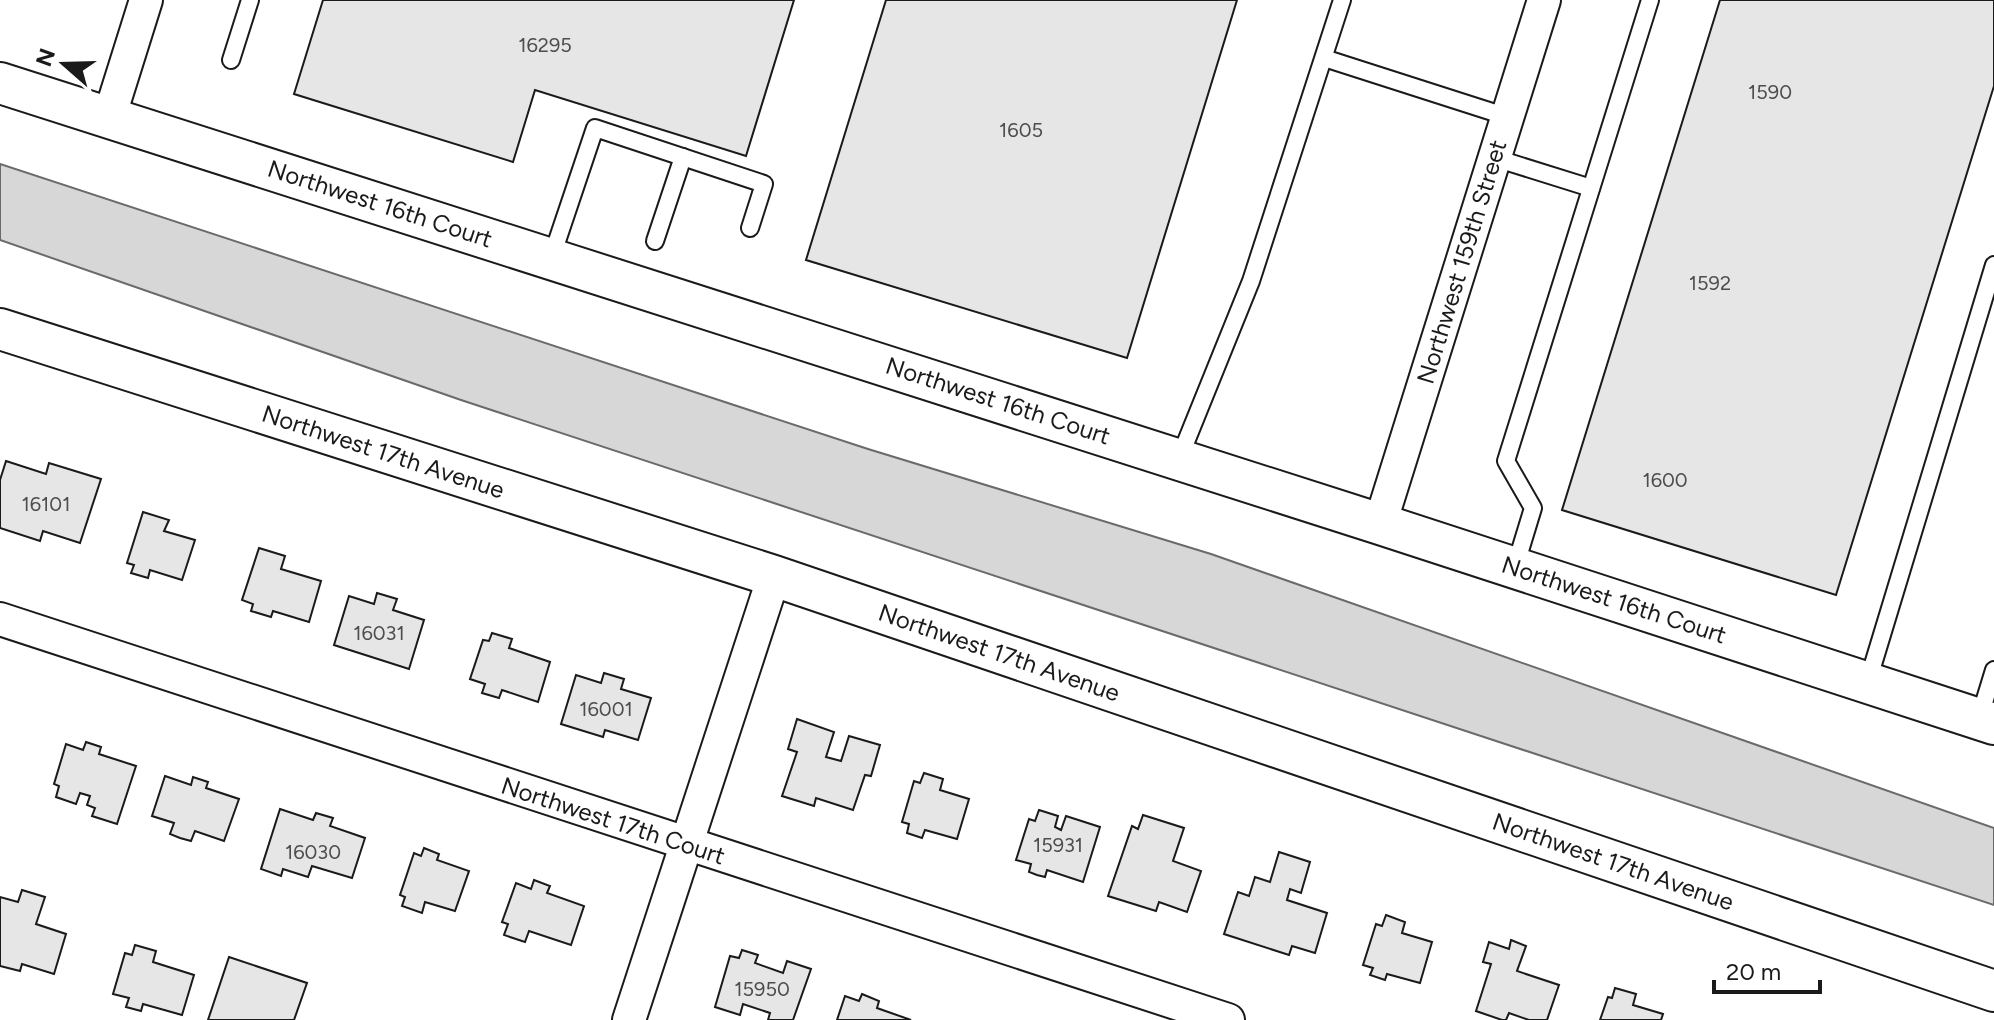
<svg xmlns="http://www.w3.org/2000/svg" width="1994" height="1020" font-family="Figtree,sans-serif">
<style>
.water{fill:#d7d7d7;stroke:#6a6a6a;stroke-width:2}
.building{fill:#e6e6e6;stroke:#1a1a1a;stroke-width:2}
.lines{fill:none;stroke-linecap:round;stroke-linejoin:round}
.service-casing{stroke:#1a1a1a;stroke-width:20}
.minor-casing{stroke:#1a1a1a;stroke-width:36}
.tertiary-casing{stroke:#1a1a1a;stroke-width:44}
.service{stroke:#fff;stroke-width:16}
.minor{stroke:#fff;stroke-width:32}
.tertiary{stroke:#fff;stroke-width:40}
.labels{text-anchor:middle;stroke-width:6;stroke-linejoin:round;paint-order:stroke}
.number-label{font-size:20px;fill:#4d4d4d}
.street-label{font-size:24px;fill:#1a1a1a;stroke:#fff}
</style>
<rect width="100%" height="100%" fill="#fff"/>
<!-- water -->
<path class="water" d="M0 164 868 449 1211 554 1994 828V905L461 400 0 240Z"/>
<!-- building -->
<g class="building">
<path d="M323 0H794L746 156 535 90 513 162 294 94Z"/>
<path d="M886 0H1237L1127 358 806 260Z"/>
<path d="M1720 0H1994V86L1836 595 1562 510Z"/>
<path d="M6 461 46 474 49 463 101 479 80 543 43 531 40 541 0 528V480Z"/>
<path d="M143 512 169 520 164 531 195 540 182 580 150 570 148 578 131 573 134 565 127 563Z"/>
<path d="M259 548 285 556 281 569 321 581 309 622 273 611 271 617 251 611 253 604 242 600Z"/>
<path d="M377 593 397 599 393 610 424 620 409 669 334 645 349 596 374 604Z"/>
<path d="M492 633 512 639 509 648 550 662 538 702 502 690 499 698 482 693 485 684 470 679 483 640 489 641Z"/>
<path d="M604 673 624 679 621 689 651 698 638 740 605 730 603 737 561 724 576 675 601 683Z"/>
<path d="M797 719 834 732 826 757 841 761 849 736 880 745 871 776 865 775 853 810 816 798 814 806 782 796 797 752 788 749Z"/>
<path d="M86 742 101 747 99 754 136 766 117 824 92 816 95 808 87 805 90 796 80 793 76 804 56 797 59 786 54 784 66 744 83 750Z"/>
<path d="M924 773 943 779 940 790 969 799 957 839 925 830 922 838 907 833 909 824 902 822 914 781 920 783Z"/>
<path d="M165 776 191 785 193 777 208 782 206 788 239 799 224 841 195 831 191 841 180 838 170 834 174 823 152 816Z"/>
<path d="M280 809 313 820 316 813 333 818 330 826 365 838 352 878 312 866 308 877 283 869 281 876 261 869Z"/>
<path d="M1039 810 1058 816 1055 827 1061 830 1066 816 1100 827 1083 882 1047 870 1045 877 1037 875 1029 872 1031 864 1016 860 1029 819 1035 821Z"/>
<path d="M1143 815 1184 828 1173 861 1201 871 1187 912 1159 902 1156 911 1108 896 1132 826 1138 829Z"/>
<path d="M424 848 439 854 437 860 469 871 455 911 425 902 422 913 402 906 405 897 400 895 414 853 421 856Z"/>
<path d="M1279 852 1310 862 1301 893 1290 889 1287 900 1327 913 1315 953 1292 946 1289 955 1224 934 1238 892 1249 896 1255 877 1270 882Z"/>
<path d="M534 880 550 886 547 893 584 906 571 945 529 931 525 942 504 935 508 924 502 922 516 883 531 889Z"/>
<path d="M22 890 45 897 36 924 66 934 54 974 22 964 20 971 0 966V897L18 902Z"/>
<path d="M1386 915 1405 922 1402 933 1432 942 1420 983 1387 974 1385 980 1370 975 1373 968 1363 965 1376 924 1382 926Z"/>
<path d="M1511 940 1526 946 1517 971 1559 985 1547 1020H1529L1509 1013 1506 1020H1502L1476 1011 1491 964 1483 962 1489 942 1509 949Z"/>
<path d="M135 945 156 951 153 962 194 975 182 1015 143 1004 141 1011 126 1007 129 998 113 994 125 953 132 955Z"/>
<path d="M742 950 758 955 755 963 783 973 787 961 811 969 793 1020H768L770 1013 743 1004 740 1015 715 1007 730 956 739 958Z"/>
<path d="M229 957 307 983 294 1020H208Z"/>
<path d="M1615 988 1636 994 1633 1005 1663 1014 1661 1020H1600L1608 997 1612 998Z"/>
<path d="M862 994 879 1001 877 1008 911 1020H837L845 996 859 1001Z"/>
</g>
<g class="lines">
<!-- service casing -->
<g class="service-casing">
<g id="service">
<path d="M1324 58 1508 117"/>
<path d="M231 60 250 0"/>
<path d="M1495 158 1591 188"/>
<path d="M655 241 683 157"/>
<path d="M551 259 595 128 764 184 750 228"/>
<path d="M1179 459 1251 281 1342 0"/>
<path d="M1515 567 1533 508 1506 461 1650 0"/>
<path d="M1868 681 1994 265"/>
<path d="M1979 719 1994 670"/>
</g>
</g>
<!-- minor casing -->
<g class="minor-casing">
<g id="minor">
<path d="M109 118 146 0"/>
<path d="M1380 524 1544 0"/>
<path d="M0 619 1228 1020"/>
<path d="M629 1020 774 576"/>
</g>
</g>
<!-- tertiary casing -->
<g class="tertiary-casing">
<g id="tertiary">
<path d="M0 83 1380 524 1994 724"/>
<path d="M0 329 774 576 1994 991"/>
</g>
</g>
<!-- service -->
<use href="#service" class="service"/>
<!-- minor -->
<use href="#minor" class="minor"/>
<!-- tertiary -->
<use href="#tertiary" class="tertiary"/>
</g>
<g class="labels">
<!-- number labels -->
<g class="number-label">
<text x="545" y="52">16295</text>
<text x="1770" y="99">1590</text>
<text x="1021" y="137">1605</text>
<text x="1710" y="290">1592</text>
<text x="1665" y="487">1600</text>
<text x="46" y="511">16101</text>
<text x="379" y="640">16031</text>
<text x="606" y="716">16001</text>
<text x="1058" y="852">15931</text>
<text x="313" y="859">16030</text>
<text x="762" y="996">15950</text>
</g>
<!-- street labels -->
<g class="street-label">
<text transform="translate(380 204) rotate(18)" y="8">Northwest 16th Court</text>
<text transform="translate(1462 262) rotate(-73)" y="8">Northwest 159th Street</text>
<text transform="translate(998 401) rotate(18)" y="8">Northwest 16th Court</text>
<text transform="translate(383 452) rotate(18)" y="8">Northwest 17th Avenue</text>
<text transform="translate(1614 600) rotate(18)" y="8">Northwest 16th Court</text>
<text transform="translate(999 653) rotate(19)" y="8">Northwest 17th Avenue</text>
<text transform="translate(613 821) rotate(18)" y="8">Northwest 17th Court</text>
<text transform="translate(1613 862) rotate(19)" y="8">Northwest 17th Avenue</text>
</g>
</g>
<!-- north arrow -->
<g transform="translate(64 64) rotate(290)" stroke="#ffffff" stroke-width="6" paint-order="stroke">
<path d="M0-6L14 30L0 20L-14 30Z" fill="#1a1a1a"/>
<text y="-12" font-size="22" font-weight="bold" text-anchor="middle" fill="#1a1a1a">N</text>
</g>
<!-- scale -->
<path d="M1714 980v12h106v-12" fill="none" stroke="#1a1a1a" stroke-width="4"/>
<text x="1726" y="980" font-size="24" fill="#1a1a1a" stroke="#ffffff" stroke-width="6" paint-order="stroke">20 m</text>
</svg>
